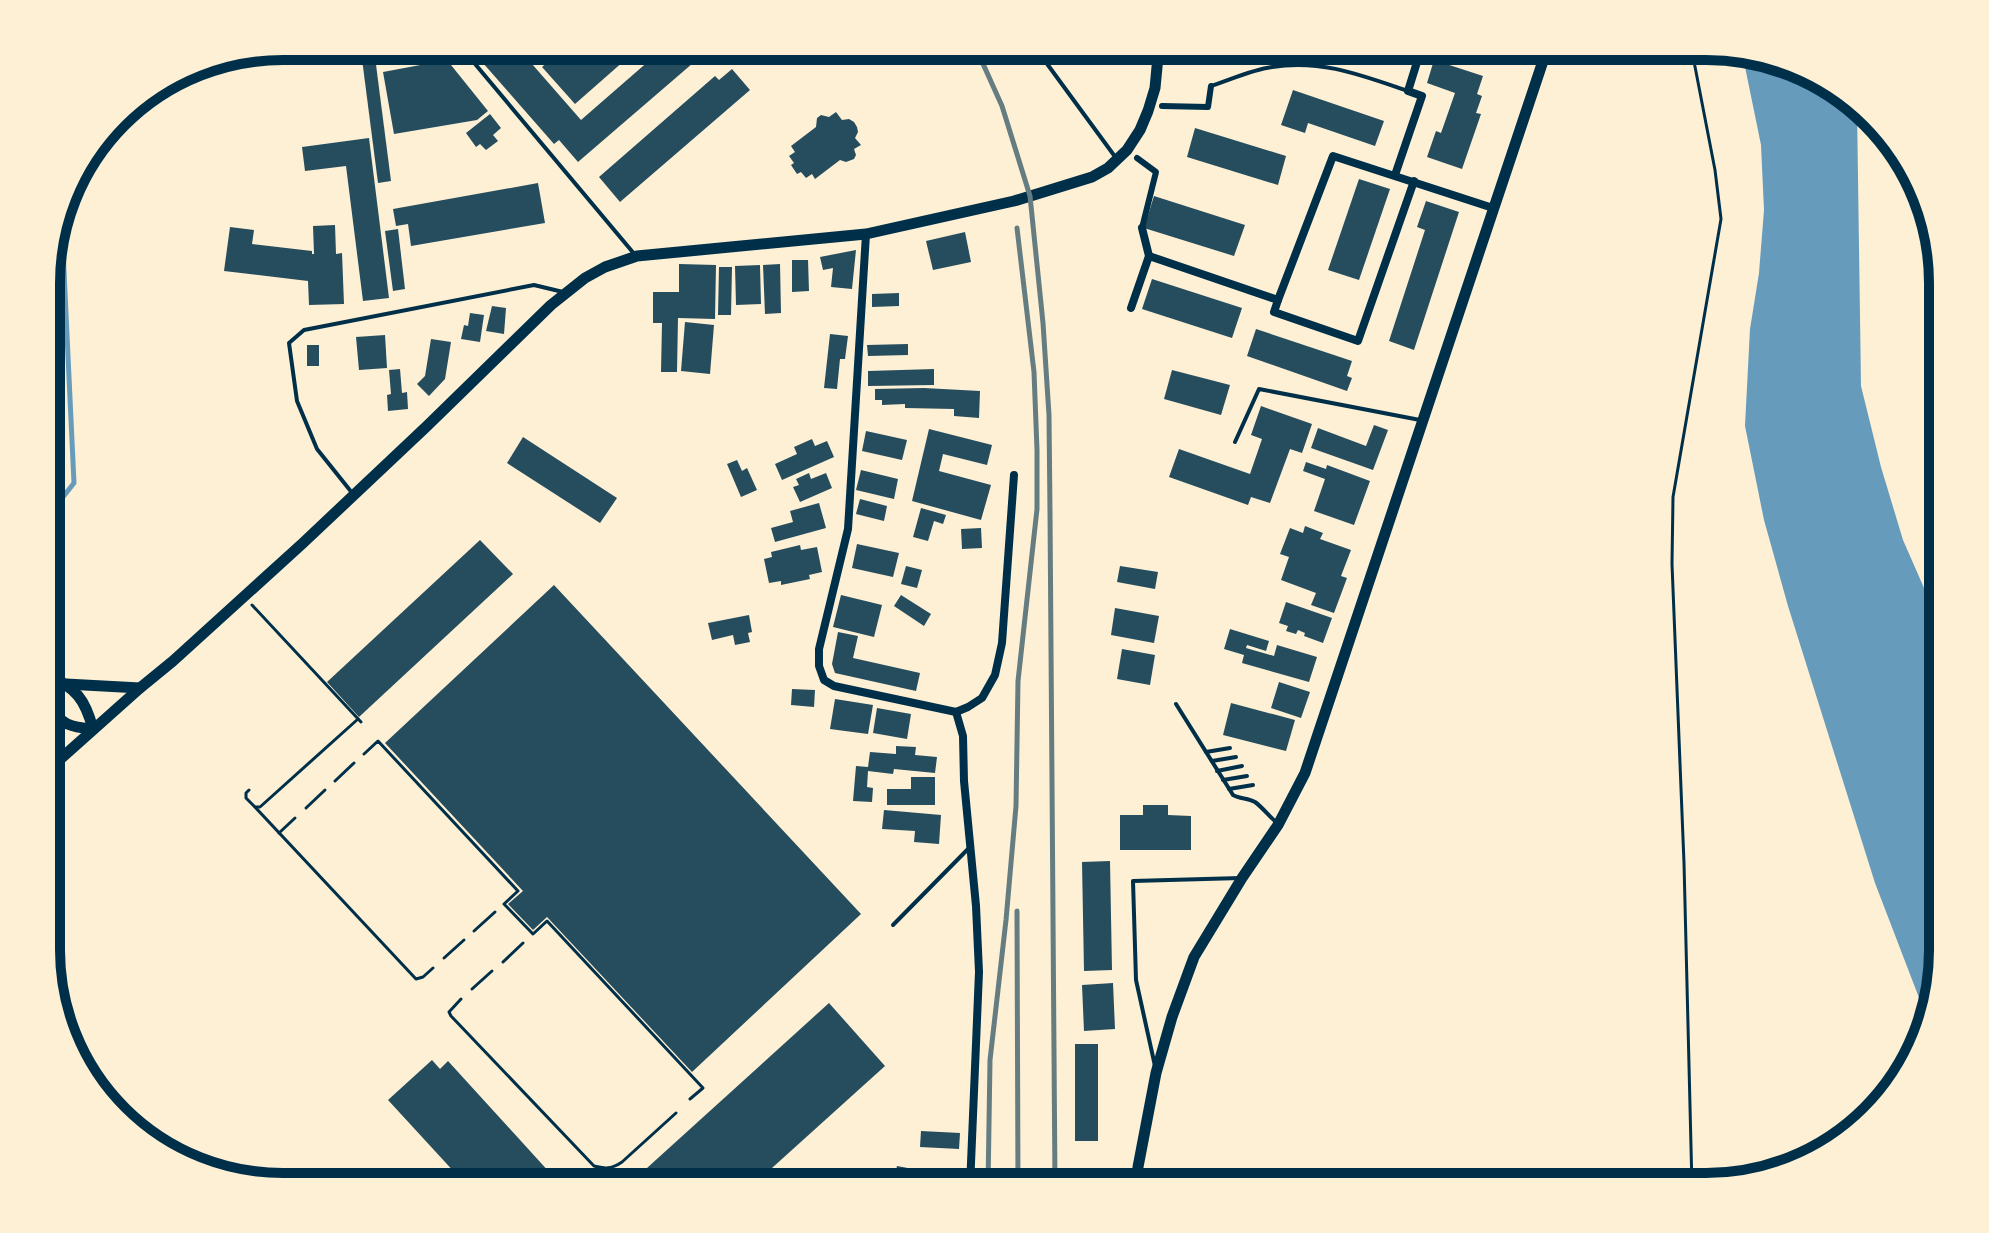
<svg xmlns="http://www.w3.org/2000/svg" width="1989" height="1233" font-family="Montserrat,sans-serif">
<style>
.water{fill:#669bbc}
.lines{fill:none;stroke-linecap:round;stroke-linejoin:round}
.stream{stroke:#669bbc;stroke-width:5}
.building{fill:#264d5e}
.path{stroke:#003049;stroke-width:3}
.service{stroke:#003049;stroke-width:4}
.pedestrian{stroke:#003049;stroke-width:6}
.minor{stroke:#003049;stroke-width:8}
.secondary{stroke:#003049;stroke-width:11}
.rail{stroke:#657d81;stroke-width:5}
.rim{fill:none;stroke:#003049;stroke-width:10}
</style>
<rect width="100%" height="100%" fill="#fdf0d5"/>
<!-- water -->
<path class="water" d="M1743 57 1837 86 1857 107 1861 386 1881 467 1903 540 1942 629 1943 965 1926 1016 1875 883 1788 606 1764 520 1745 426 1750 329 1759 273 1764 210 1761 145Z"/>
<g class="lines">
<!-- stream -->
<path class="stream" d="M48 516 74 483 63 250 57 222"/>
</g>
<!-- building -->
<g class="building">
<path d="M468 46H537L525 56 581 120 666 46H701L695 51 700 57 578 162 559 140 554 144Z"/>
<path d="M566 46H641L575 104 542 67Z"/>
<path d="M375 57 391 181 378 183 362 59Z"/>
<path d="M447 60 488 111 477 120 394 134 383 72Z"/>
<path d="M1434 60 1483 76 1477 94 1482 96 1476 113 1481 114 1462 169 1427 157 1436 131 1441 133 1455 93 1427 83Z"/>
<path d="M732 69 750 90 620 202 599 177 715 76 719 80Z"/>
<path d="M1293 90 1384 121 1375 146 1308 123 1305 133 1281 125Z"/>
<path d="M836 112 842 120 849 119 854 122 857 127 858 132 855 138 861 145 854 149 856 155 854 159 846 162 840 160 815 179 812 174 806 178 801 172 797 174 791 165 794 163 789 156 795 152 791 146 816 127 817 118 821 115 829 117Z"/>
<path d="M490 114 501 128 493 135 498 141 486 150 480 144 476 147 466 133Z"/>
<path d="M1195 128 1286 156 1278 185 1187 157Z"/>
<path d="M369 138 389 298 363 301 346 166 305 171 302 147Z"/>
<path d="M1359 179 1390 189 1359 280 1328 270Z"/>
<path d="M538 183 545 223 411 246 408 224 396 226 393 209Z"/>
<path d="M1154 196 1245 225 1234 256 1144 228Z"/>
<path d="M1426 201 1459 212 1414 350 1389 341 1425 230 1417 227Z"/>
<path d="M335 225 336 254 342 253 344 304 309 305 308 281 224 271 230 227 254 230 252 244 312 251V254H314L313 226Z"/>
<path d="M398 229 405 289 393 291 385 231Z"/>
<path d="M965 232 971 262 933 270 926 241Z"/>
<path d="M856 250 852 289 831 287 833 268 823 270 820 257Z"/>
<path d="M792 260H808L809 291 792 292Z"/>
<path d="M679 264 716 265 715 319 678 318 677 372H661L662 323H653V292H679Z"/>
<path d="M780 264 781 313 765 314 763 265Z"/>
<path d="M760 265 761 304 736 305 735 266Z"/>
<path d="M719 267H732L731 315H718Z"/>
<path d="M1152 279 1242 308 1232 338 1142 309Z"/>
<path d="M899 293V306L872 307V294Z"/>
<path d="M492 306 506 308 504 334 486 331Z"/>
<path d="M470 313 484 315 480 342 461 339 464 325 468 326Z"/>
<path d="M685 322 714 325 710 374 681 371Z"/>
<path d="M1256 329 1352 361 1347 376 1352 378 1347 391 1247 356Z"/>
<path d="M830 334 848 336 845 359H840L837 389 824 388Z"/>
<path d="M385 335 387 368 359 370 356 337Z"/>
<path d="M431 339 451 342 445 379 429 396 417 384 425 376Z"/>
<path d="M908 344V355L868 356 867 345Z"/>
<rect x="307" y="345" width="12" height="21"/>
<path d="M400 369 402 393 407 392 408 409 388 411 387 395 391 394 389 370Z"/>
<path d="M934 369V385L868 386V371Z"/>
<path d="M1172 370 1230 385 1221 415 1164 399Z"/>
<path d="M924 388 980 391 979 418 954 416V409L905 408V404L882 405V400H875V389Z"/>
<path d="M1261 406 1312 424 1302 453 1290 449 1270 503 1251 497 1248 505 1169 477 1179 449 1250 474 1262 439 1251 435Z"/>
<path d="M1374 425 1388 430 1373 470 1311 448 1318 428 1366 446Z"/>
<path d="M929 429 992 445 987 465 943 454 939 471 991 485 981 520 912 501Z"/>
<path d="M866 431 907 440 902 460 862 451Z"/>
<path d="M523 437 617 498 600 523 507 463Z"/>
<path d="M812 439 815 446 827 441 834 457 782 480 775 464 797 454 794 447Z"/>
<path d="M737 460 742 471 747 468 757 490 741 497 727 464Z"/>
<path d="M1306 462 1326 469 1327 465 1370 481 1354 525 1314 511 1325 479 1303 471Z"/>
<path d="M861 470 898 479 894 499 856 490Z"/>
<path d="M809 473 811 479 826 473 832 488 800 502 793 487 799 485 796 479Z"/>
<path d="M860 499 887 506 884 521 856 514Z"/>
<path d="M819 503 826 528 775 542 771 528 793 522 790 511Z"/>
<path d="M921 508 946 515 943 524 934 521 928 541 913 537Z"/>
<path d="M1305 526 1323 533 1320 539 1351 550 1341 576 1347 578 1334 613 1311 605 1316 593 1281 580 1289 557 1280 554 1290 528 1303 533Z"/>
<path d="M981 528 982 548 962 549 961 529Z"/>
<path d="M480 540 513 574 359 717 327 682Z"/>
<path d="M857 544 899 553 893 577 852 568Z"/>
<path d="M800 545 801 550 817 547 822 572 809 575 810 579 781 585V581L769 583 764 559 772 557 771 552Z"/>
<path d="M906 566 922 570 917 588 901 584Z"/>
<path d="M1120 566 1158 572 1155 589 1117 582Z"/>
<path d="M554 585 861 914 692 1072 547 917 533 930 508 904 523 891 385 743Z"/>
<path d="M841 595 882 605 874 637 833 627Z"/>
<path d="M901 595 931 614 924 626 894 606Z"/>
<path d="M1286 602 1332 618 1323 643 1304 636 1305 633 1298 630 1296 634 1286 631 1288 626 1279 623Z"/>
<path d="M1115 608 1159 616 1154 643 1111 635Z"/>
<path d="M749 615 752 632 748 633 750 642 735 645 733 635 712 640 708 623Z"/>
<path d="M1230 629 1269 641 1266 651 1247 645 1246 648 1274 656 1277 645 1317 657 1309 682 1242 663 1244 655 1224 649Z"/>
<path d="M838 632 858 636 853 658 920 673 916 691 835 673 832 664Z"/>
<path d="M1122 649 1155 655 1150 685 1117 679Z"/>
<path d="M1279 682 1310 692 1301 718 1271 708Z"/>
<path d="M792 689 815 690 814 707 791 705Z"/>
<path d="M835 699 873 705 868 734 830 729Z"/>
<path d="M1231 703 1295 720 1286 751 1223 735Z"/>
<path d="M877 708 911 714 907 739 873 733Z"/>
<path d="M896 746 916 747 915 755 937 757 935 773 894 769 893 774 868 771 867 787 873 788 872 802 853 801 856 766 868 767 870 752 896 754Z"/>
<path d="M911 777H935V805H887V789H911Z"/>
<path d="M1143 805H1168V815L1191 816V850H1120V815H1143Z"/>
<path d="M884 810 941 815 939 844 914 842 915 831 882 829Z"/>
<path d="M1110 861 1112 970 1084 971 1082 862Z"/>
<path d="M1113 983 1115 1029 1084 1031 1082 985Z"/>
<path d="M829 1003 885 1066 751 1187H626Z"/>
<rect x="1075" y="1044" width="23" height="97"/>
<path d="M432 1060 440 1069 448 1061 561 1185 559 1187H468L388 1100Z"/>
<path d="M921 1131 960 1133 959 1149 920 1147Z"/>
<path d="M897 1166 956 1177 954 1187H910L893 1184Z"/>
</g>
<g class="lines">
<!-- path -->
<g class="path">
<path d="M1691 46 1715 170 1721 219 1673 497 1672 564 1684 863 1692 1187"/>
<path d="M252 605 361 722"/>
<path d="M364 754 378 741 518 891 504 904 533 934 547 921 703 1088 690 1099"/>
<path d="M335 781 354 763"/>
<path d="M249 790 246 793V798L255 807H260L358 719"/>
<path d="M255 807 416 979 423 977 433 968"/>
<path d="M306 808 325 790"/>
<path d="M279 833 295 818"/>
<path d="M474 931 495 912"/>
<path d="M444 958 464 940"/>
<path d="M503 962 523 943"/>
<path d="M472 989 492 971"/>
<path d="M461 999 449 1012 451 1016 594 1166C605 1169 612 1169 622 1162L676 1113"/>
</g>
<!-- service -->
<g class="service">
<path d="M460 46 636 256"/>
<path d="M1034 46 1116 158"/>
<path d="M1211 86C1230 80 1251 70 1272 67 1321 59 1361 75 1408 91"/>
<path d="M1235 442 1259 389 1420 420"/>
<path d="M353 494 317 449 297 401 289 343 304 330 534 285 563 292"/>
<path d="M1176 704 1233 795C1240 799 1248 798 1255 802 1262 807 1270 817 1277 823"/>
<path d="M1206 752 1230 748"/>
<path d="M1212 761 1236 757"/>
<path d="M1217 771 1242 766"/>
<path d="M1223 780 1247 776"/>
<path d="M1229 789 1253 785"/>
<path d="M893 925 969 848"/>
<path d="M1155 1066 1136 980 1133 881 1241 878"/>
</g>
<!-- pedestrian -->
<g class="pedestrian">
<path d="M1517 46 1527 49"/>
<path d="M1162 106 1208 107 1211 86"/>
<path d="M1137 158 1156 172 1142 228"/>
</g>
<!-- minor -->
<g class="minor">
<path d="M1395 175 1422 96 1408 91 1422 46"/>
<path d="M1142 228 1149 256"/>
<path d="M866 234 848 529 819 649V666L824 680 834 686 956 712 968 707 982 698 995 675 1002 643 1014 475"/>
<path d="M1278 300 1274 312 1358 341 1414 181"/>
<path d="M1131 308 1149 256 1278 300 1333 156 1493 208"/>
<path d="M956 712 963 736 964 781 976 906 979 972 970 1187"/>
</g>
<!-- secondary -->
<g class="secondary">
<path d="M48 675C76 688 85 699 93 729"/>
<path d="M66 684 140 688"/>
<path d="M48 706C63 725 69 727 93 729"/>
<path d="M48 770 140 688 173 661 303 543 427 426 551 305 585 278 605 267 637 256 866 234 1014 201 1092 177 1108 168 1127 150 1140 130 1148 111 1155 88 1159 46"/>
<path d="M1137 1187 1138 1167 1156 1073 1172 1017 1194 957 1242 878 1278 825 1305 773 1548 46"/>
</g>
<!-- rail -->
<g class="rail">
<path d="M975 46 1002 106 1030 196 1043 323 1049 415 1050 512 1055 1187"/>
<path d="M1017 911 1018 1187"/>
<path d="M988 1187 990 1060 1006 920 1016 806 1018 681 1037 509V450L1034 372 1017 228"/>
</g>
</g>
<!-- crop -->
<path d="M0 0H1989V1233H0ZM283 60H1706A223 223 0 0 1 1929 283V950A223 223 0 0 1 1706 1173H283A223 223 0 0 1 60 950V283A223 223 0 0 1 283 60Z" fill="#fdf0d5" fill-rule="evenodd"/>
<path class="rim" d="M283 60H1706A223 223 0 0 1 1929 283V950A223 223 0 0 1 1706 1173H283A223 223 0 0 1 60 950V283A223 223 0 0 1 283 60Z"/>
</svg>
